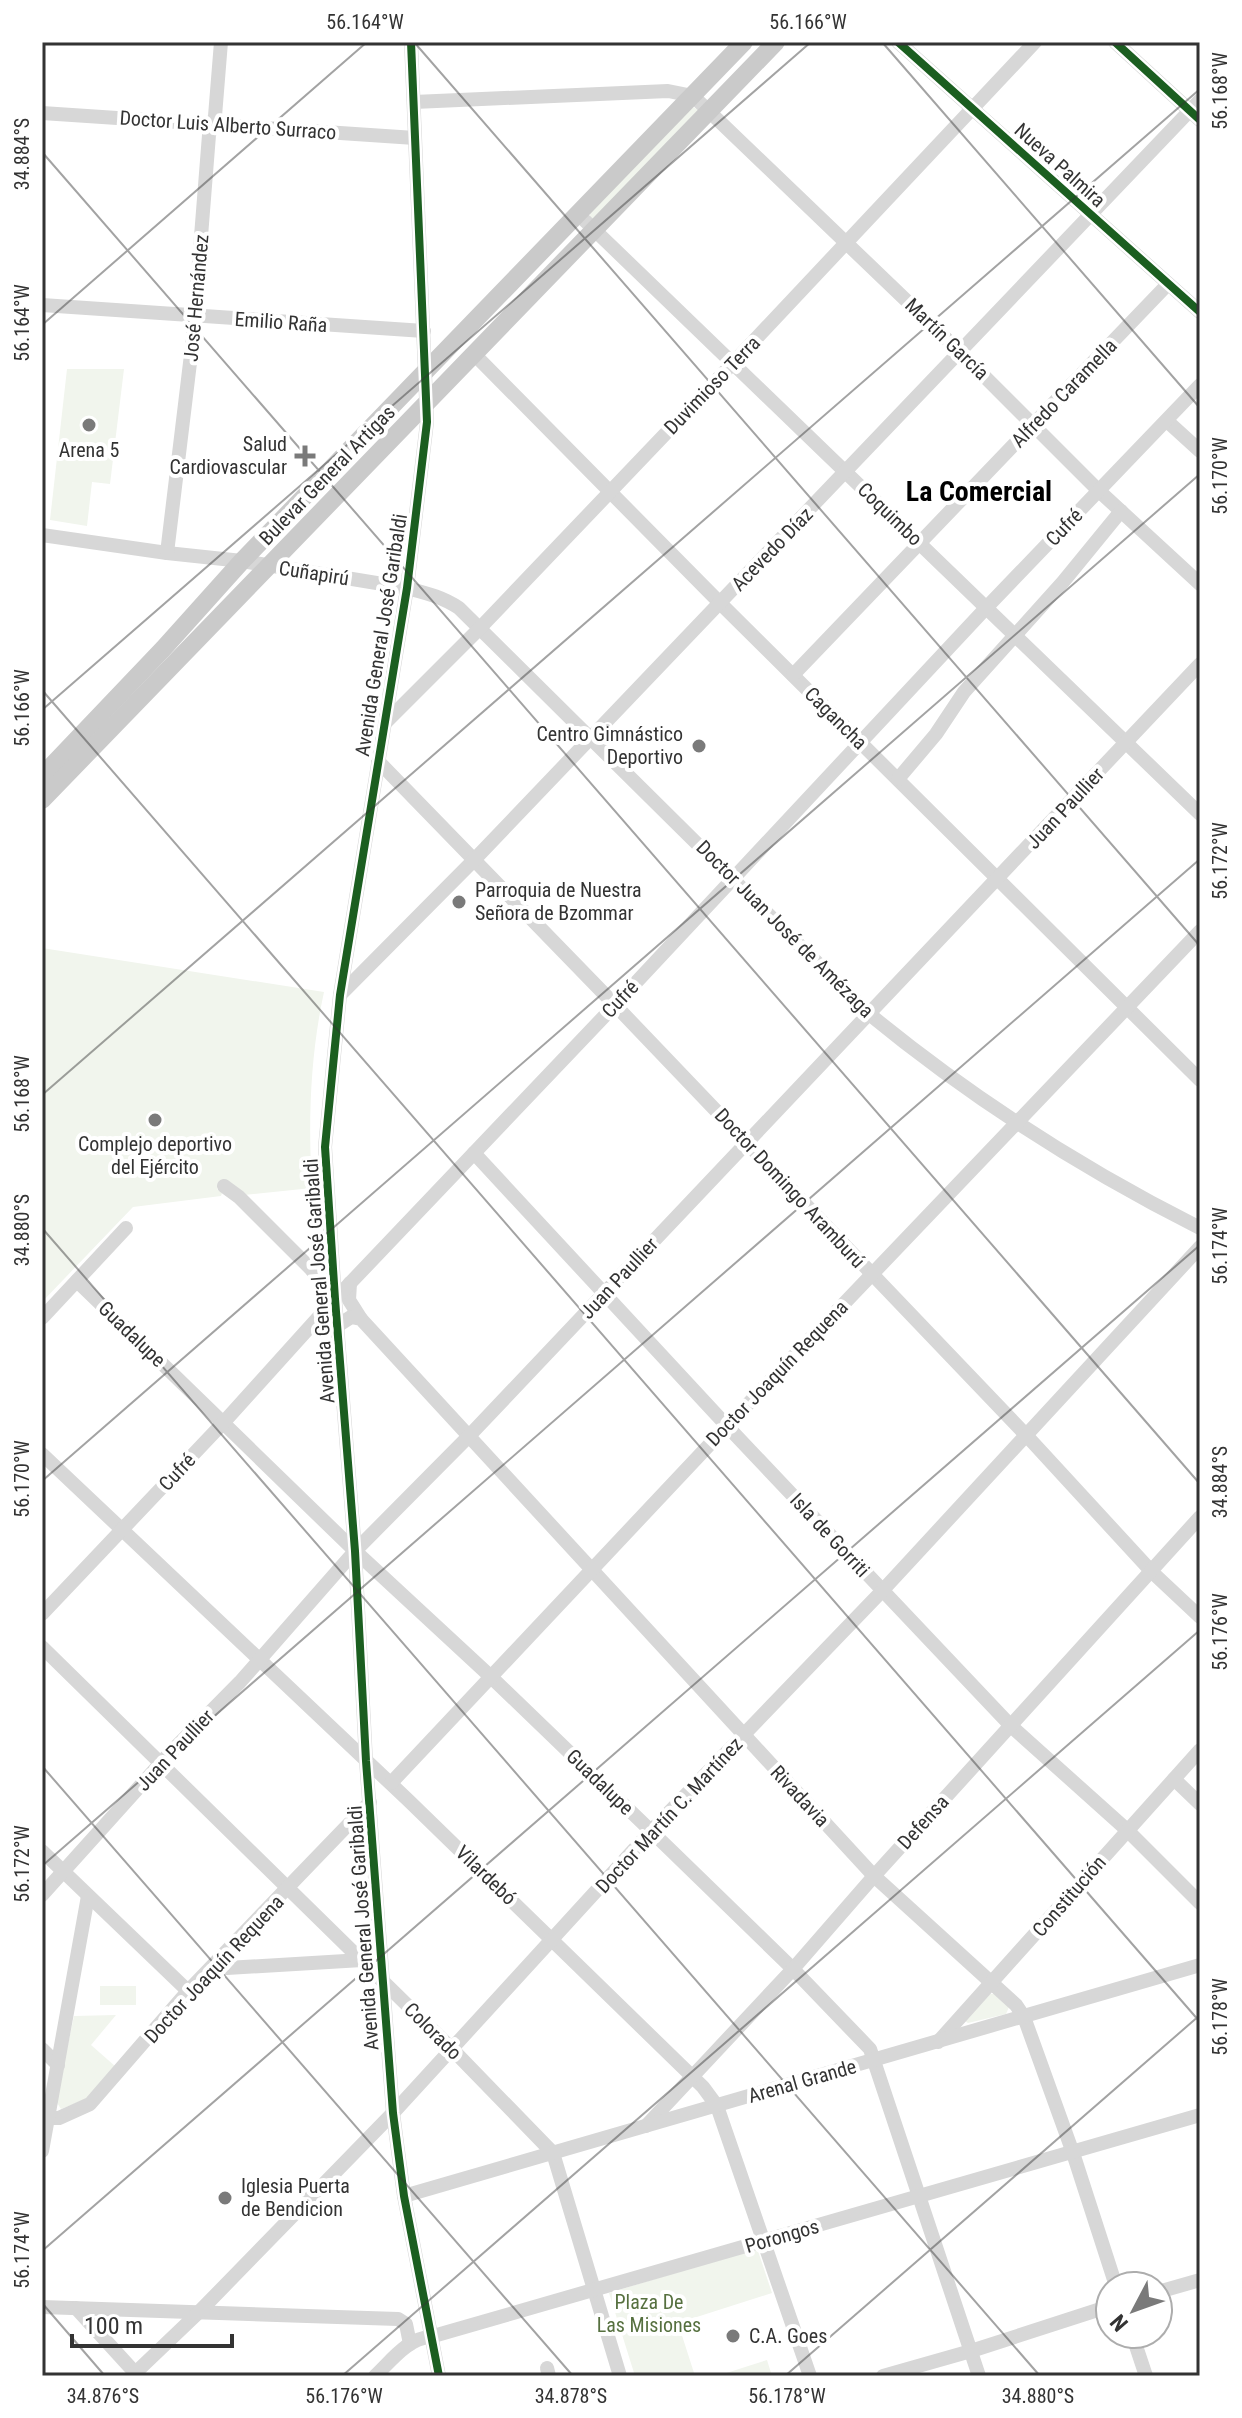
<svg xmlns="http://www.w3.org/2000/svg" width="1242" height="2418" font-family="'Roboto Condensed',sans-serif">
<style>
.green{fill:#f1f5ed}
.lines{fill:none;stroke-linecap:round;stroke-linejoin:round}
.minor{stroke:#d7d7d7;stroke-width:14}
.major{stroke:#cacaca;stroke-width:18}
.cycleway-casing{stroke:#fff;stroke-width:13}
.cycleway{stroke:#1b5e20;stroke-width:8}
.ticks{fill:none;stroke:#333;stroke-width:2;stroke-opacity:0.45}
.poi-dot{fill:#7a7a7a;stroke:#fff;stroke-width:3}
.labels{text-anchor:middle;stroke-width:8;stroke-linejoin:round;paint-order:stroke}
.street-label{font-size:20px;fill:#333;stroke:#fff}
.poi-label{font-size:20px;fill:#333;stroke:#fff;text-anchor:start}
.park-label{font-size:20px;fill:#56703f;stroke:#fff}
.district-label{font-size:28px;font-weight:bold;fill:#000;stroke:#fff}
.neatline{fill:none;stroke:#333;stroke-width:3}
.ticks-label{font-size:20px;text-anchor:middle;fill:#333}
</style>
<rect width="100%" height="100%" fill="#fff"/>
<!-- green -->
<g class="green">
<path d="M693 107 698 110 594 220 590 217V212Z"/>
<path d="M67 369H124L110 484 92 482 87 526 50 520Z"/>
<path d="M42 948 324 992C310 1056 308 1123 312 1188L244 1195 224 1179 217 1189 222 1193 221 1196 133 1207 42 1302Z"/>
<rect x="100" y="1986" width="36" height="19"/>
<path d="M990 1994H994L1009 2007 1006 2014 968 2023 965 2021Z"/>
<path d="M116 2015 91 2045 116 2067 89 2098 61 2109 56 2101 74 2016Z"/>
<path d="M757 2248 772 2293 678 2323 695 2376H635L609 2293Z"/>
<path d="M767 2360 772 2376H717Z"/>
</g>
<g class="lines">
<!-- minor -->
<g class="minor">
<path d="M411 42 427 422 407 588 340 995 325 1147 335 1299 355 1551 366 1761 393 2113 404 2196 439 2376"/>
<path d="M898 42 1200 312"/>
<path d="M1115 42 1200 120"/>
<path d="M414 102 668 91 693 96 960 352 1098 490 1200 584"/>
<path d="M42 113 415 138"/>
<path d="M579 215 1200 814"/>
<path d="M42 305 424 331"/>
<path d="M474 354 720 603 1200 1080"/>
<path d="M1167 421 1200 451"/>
<path d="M42 535 167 553 242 561 407 588C426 593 443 597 459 608L868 1013C969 1096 1083 1169 1200 1228"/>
<path d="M167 553 193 338 209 135 215 116 221 42"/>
<path d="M793 675 1168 284"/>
<path d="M385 723 480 628 733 363 1035 42"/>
<path d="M378 761 615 1005 1026 1435 1152 1572 1200 1617"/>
<path d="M898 779 936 734 964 692 1063 582 1121 511"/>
<path d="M340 995 474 860 1200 100"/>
<path d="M474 1153 727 1426 1011 1726 1127 1830 1200 1903"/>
<path d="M224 1186 239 1197 310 1268 334 1298"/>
<path d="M77 1281 355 1551 490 1676 651 1831 793 1969 870 2049 979 2376"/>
<path d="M350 1283 349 1300 361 1319"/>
<path d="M42 1318 126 1228"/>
<path d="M337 1326 351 1317 361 1319 874 1876 1016 2005 1024 2017 1073 2153 1116 2286"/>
<path d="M42 1454 408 1800 703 2087 717 2106 810 2376"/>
<path d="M42 1614 224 1422 335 1299 615 1005 986 608 1200 385"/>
<path d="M42 1647 452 2049 553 2153 620 2376"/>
<path d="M1174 1779 1200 1804"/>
<path d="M391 1783 727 1426 1200 931"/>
<path d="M42 1851 188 1991"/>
<path d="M42 1895 168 1755 240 1682 355 1551 469 1436 1200 664"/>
<path d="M210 1969 362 1960"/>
<path d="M938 2042 1200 1750"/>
<path d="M42 2049 58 2065"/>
<path d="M48 2118H59L90 2104 188 1991 370 1802"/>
<path d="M646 2126 793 1969 874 1876 1200 1517"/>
<path d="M42 2151 88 1896"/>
<path d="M404 2196 1200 1965"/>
<path d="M1158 2292 1200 2280"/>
<path d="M42 2307 398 2319 406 2324 410 2344"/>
<path d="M76 2308 138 2376"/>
<path d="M1132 2334 1146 2376"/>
<path d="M547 2368 549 2376"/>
<path d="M132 2376 198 2313 393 2113 651 1831 883 1590 1200 1247"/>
<path d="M375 2376C391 2361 408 2338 430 2337L1200 2115"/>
<path d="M883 2376 971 2351 1110 2306"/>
</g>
<!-- major -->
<g class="major">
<path d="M42 776 163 649 242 561 744 42"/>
<path d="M42 800 776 42"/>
</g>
<!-- cycleway casing -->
<g class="cycleway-casing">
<g id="cycleway">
<path d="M411 42 427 422 407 588 340 995 325 1147 335 1299 355 1551 366 1761 393 2113 404 2196 439 2376"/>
<path d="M898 42 1200 312"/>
<path d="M1115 42 1200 120"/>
</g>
</g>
<!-- cycleway -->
<use href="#cycleway" class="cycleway"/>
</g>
<!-- ticks -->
<path class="ticks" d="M414 42 1200 946M882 42 1200 408M42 152 1200 1484M42 325 367 42M42 690 1200 2022M42 710 811 42M42 1095 1200 89M42 1228 1040 2376M42 1481 1200 474M42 1766 573 2376M42 1866 1200 859M42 2251 1200 1245M42 2303 105 2376M342 2376 1200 1630M785 2376 1200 2015"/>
<!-- markers -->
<g class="poi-dot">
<circle cx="89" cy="425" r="8"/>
<path d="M301 444h8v8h8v8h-8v8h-8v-8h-8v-8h8z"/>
<circle cx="699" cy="746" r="8"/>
<circle cx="459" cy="902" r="8"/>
<circle cx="155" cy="1120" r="8"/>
<circle cx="225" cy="2198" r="8"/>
<circle cx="733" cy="2336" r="8"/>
</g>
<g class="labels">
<!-- street labels -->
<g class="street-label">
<text transform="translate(228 125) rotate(4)" y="7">Doctor Luis Alberto Surraco</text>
<text transform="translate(1060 165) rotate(42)" y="7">Nueva Palmira</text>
<text transform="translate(196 298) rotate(-85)" y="7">José Hernández</text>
<text transform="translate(281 322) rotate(4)" y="7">Emilio Raña</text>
<text transform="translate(947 339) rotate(44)" y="7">Martín García</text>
<text transform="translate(712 385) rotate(-46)" y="7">Duvimioso Terra</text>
<text transform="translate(1064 393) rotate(-46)" y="7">Alfredo Caramella</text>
<text transform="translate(327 475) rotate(-46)" y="7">Bulevar General Artigas</text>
<text transform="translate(890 514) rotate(44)" y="7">Coquimbo</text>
<text transform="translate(1064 527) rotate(-46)" y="7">Cufré</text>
<text transform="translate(772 549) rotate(-46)" y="7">Acevedo Díaz</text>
<text transform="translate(314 573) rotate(9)" y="7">Cuñapirú</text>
<text transform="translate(381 635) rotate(-81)" y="7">Avenida General José Garibaldi</text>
<text transform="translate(836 718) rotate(45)" y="7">Cagancha</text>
<text transform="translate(1065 808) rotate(-47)" y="7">Juan Paullier</text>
<text transform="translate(785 929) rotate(45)" y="7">Doctor Juan José de Amézaga</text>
<text transform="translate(620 999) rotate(-47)" y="7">Cufré</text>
<text transform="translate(790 1188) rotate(47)" y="7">Doctor Domingo Aramburú</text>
<text transform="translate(619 1278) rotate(-47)" y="7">Juan Paullier</text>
<text transform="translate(319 1281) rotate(-94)" y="7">Avenida General José Garibaldi</text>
<text transform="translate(132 1334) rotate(44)" y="7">Guadalupe</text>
<text transform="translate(777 1373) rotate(-46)" y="7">Doctor Joaquín Requena</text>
<text transform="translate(177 1472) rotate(-47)" y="7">Cufré</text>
<text transform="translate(830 1535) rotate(47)" y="7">Isla de Gorriti</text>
<text transform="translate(175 1750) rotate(-47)" y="7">Juan Paullier</text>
<text transform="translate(600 1782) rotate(44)" y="7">Guadalupe</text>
<text transform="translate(800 1796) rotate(47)" y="7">Rivadavia</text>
<text transform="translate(669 1815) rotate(-47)" y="7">Doctor Martín C. Martínez</text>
<text transform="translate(923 1822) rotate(-48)" y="7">Defensa</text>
<text transform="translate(486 1875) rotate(44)" y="7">Vilardebó</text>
<text transform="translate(1069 1896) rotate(-49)" y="7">Constitución</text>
<text transform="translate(363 1928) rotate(-94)" y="7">Avenida General José Garibaldi</text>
<text transform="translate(214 1969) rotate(-47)" y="7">Doctor Joaquín Requena</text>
<text transform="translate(433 2031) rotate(45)" y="7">Colorado</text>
<text transform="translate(802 2081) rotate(-16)" y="7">Arenal Grande</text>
<text transform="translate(782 2236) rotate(-16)" y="7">Porongos</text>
</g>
<!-- poi labels -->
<g class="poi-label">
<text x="287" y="451" text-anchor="end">Salud<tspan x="287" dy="23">Cardiovascular</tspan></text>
<text x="89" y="457" text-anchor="middle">Arena 5</text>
<text x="683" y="741" text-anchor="end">Centro Gimnástico<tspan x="683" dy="23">Deportivo</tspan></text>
<text x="475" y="897">Parroquia de Nuestra<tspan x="475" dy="23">Señora de Bzommar</tspan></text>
<text x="155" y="1151" text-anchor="middle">Complejo deportivo<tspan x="155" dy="23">del Ejército</tspan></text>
<text x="241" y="2193">Iglesia Puerta<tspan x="241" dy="23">de Bendicion</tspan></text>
<text x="749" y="2343">C.A. Goes</text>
</g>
<!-- park labels -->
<g class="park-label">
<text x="649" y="2309">Plaza De<tspan x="649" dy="23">Las Misiones</tspan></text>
</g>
<!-- district labels -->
<g class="district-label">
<text x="979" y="501">La Comercial</text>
</g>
</g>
<!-- border -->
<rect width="1242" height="2418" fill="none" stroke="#ffffff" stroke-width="88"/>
<!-- north arrow -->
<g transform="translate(1134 2310) rotate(229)"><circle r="38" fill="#ffffff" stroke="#adadad" stroke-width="2"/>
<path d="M0-6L14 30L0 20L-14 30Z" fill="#7a7a7a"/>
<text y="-12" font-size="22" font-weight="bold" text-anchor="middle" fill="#333333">N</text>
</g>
<!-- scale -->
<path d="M72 2334v12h160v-12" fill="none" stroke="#333333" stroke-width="4"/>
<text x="84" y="2334" font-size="24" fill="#333333" stroke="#ffffff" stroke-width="6" paint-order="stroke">100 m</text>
<rect x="44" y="44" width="1154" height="2330" class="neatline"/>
<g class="ticks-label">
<text x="365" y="29">56.164°W</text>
<text x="808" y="29">56.166°W</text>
<text transform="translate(1220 91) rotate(-90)" y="7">56.168°W</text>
<text transform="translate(22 154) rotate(-90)" y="7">34.884°S</text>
<text transform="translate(22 323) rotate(-90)" y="7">56.164°W</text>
<text transform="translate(1220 476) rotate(-90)" y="7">56.170°W</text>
<text transform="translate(22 708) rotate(-90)" y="7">56.166°W</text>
<text transform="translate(1220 861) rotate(-90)" y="7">56.172°W</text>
<text transform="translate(22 1094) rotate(-90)" y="7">56.168°W</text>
<text transform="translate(22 1230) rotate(-90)" y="7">34.880°S</text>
<text transform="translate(1220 1246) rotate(-90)" y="7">56.174°W</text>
<text transform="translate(22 1479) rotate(-90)" y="7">56.170°W</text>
<text transform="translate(1220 1482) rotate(-90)" y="7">34.884°S</text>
<text transform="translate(1220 1632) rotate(-90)" y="7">56.176°W</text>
<text transform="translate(22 1864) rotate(-90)" y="7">56.172°W</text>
<text transform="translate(1220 2017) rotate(-90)" y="7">56.178°W</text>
<text transform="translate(22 2250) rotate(-90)" y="7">56.174°W</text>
<text x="103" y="2403">34.876°S</text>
<text x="344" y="2403">56.176°W</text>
<text x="571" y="2403">34.878°S</text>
<text x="787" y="2403">56.178°W</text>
<text x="1038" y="2403">34.880°S</text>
</g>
</svg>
